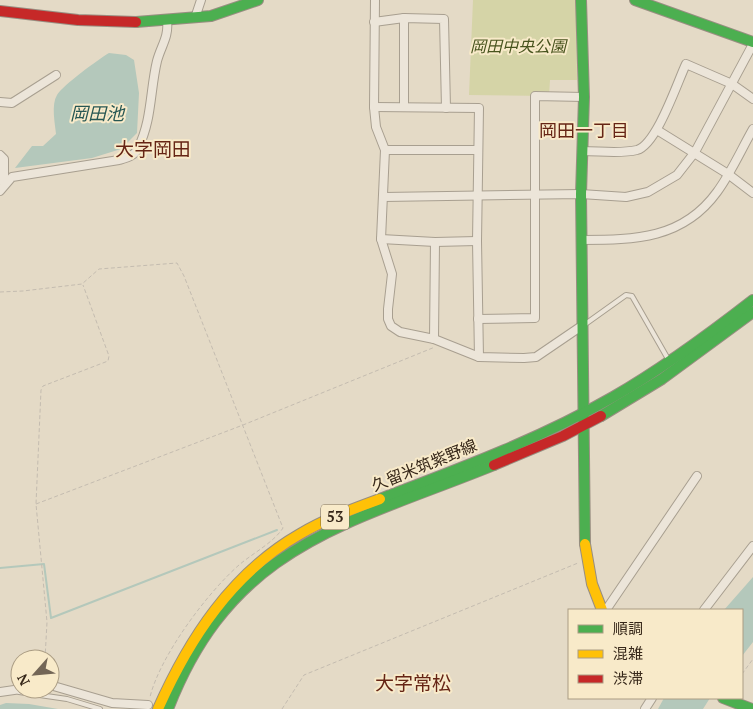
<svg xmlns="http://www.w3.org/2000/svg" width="753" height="709" font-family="'PT Serif','Noto Sans JP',serif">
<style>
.green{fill:#d5d4a7}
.water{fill:#b4c8bb}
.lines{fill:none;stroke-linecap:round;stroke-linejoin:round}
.stream{stroke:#b4c8bb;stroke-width:2}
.lane-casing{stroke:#a89f90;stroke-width:6}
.street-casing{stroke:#a89f90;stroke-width:10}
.fast-casing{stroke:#988e81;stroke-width:12}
.slow-casing{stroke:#988e81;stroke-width:12}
.jam-casing{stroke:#988e81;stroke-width:12}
.path{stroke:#c4bcb0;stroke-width:1;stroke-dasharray:4 2.5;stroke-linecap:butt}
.lane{stroke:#ece5d9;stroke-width:4}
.street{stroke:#ece5d9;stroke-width:8}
.fast{stroke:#4caf50;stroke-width:10}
.slow{stroke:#ffc107;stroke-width:10}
.jam{stroke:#c62828;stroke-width:10}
.labels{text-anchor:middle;stroke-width:4;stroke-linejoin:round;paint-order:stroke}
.shield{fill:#f8eac9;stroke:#70624e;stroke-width:1}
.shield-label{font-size:15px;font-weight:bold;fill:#362719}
.park-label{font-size:16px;font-style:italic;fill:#48541e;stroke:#f8eac9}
.street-label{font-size:16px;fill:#362719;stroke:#f8eac9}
.water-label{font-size:18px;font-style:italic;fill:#275753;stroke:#f8eac9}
.neighbourhood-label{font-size:18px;fill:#662515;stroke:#f8eac9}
.quarter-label{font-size:19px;fill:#662515;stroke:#f8eac9}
</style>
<rect width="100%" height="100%" fill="#e4dac6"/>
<!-- green -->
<path class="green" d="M473 0H576L577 80H550L549 96 469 95Z"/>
<!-- water -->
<g class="water">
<path d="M109 53 126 55 134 60 139 93 137 133 121 149 92 158 15 168 32 146H43L56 134C55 123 51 105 57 95 63 85 99 59 109 53Z"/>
<path d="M753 577V642L742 656V610H724Z"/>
<path d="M664 698H710L703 709H658Z"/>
<path d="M6 703 29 704 58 709H0V705Z"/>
</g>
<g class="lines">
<!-- stream -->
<path class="stream" d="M0 568 44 564 51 618 277 530"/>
<!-- lane casing -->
<g class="lane-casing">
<g id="lane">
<path d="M584 325 626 295 632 296 668 359"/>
<path d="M19 692 67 699 100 709"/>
</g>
</g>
<!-- street casing -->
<g class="street-casing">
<g id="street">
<path d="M375 0 374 107 376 127 385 150 381 239 392 274 388 309V319L391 326 400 332 434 339 479 357 524 358 536 357 583 325"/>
<path d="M195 18 201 0"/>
<path d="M404 18V107"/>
<path d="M374 22 404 18 444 19 446 108"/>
<path d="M0 102 12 103 56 75"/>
<path d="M374 107 479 108 477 241 479 357"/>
<path d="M657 130 728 174 753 193"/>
<path d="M385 150H478"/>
<path d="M583 151C600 151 620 154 637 150 657 144 677 83 686 64L732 84 753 99"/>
<path d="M0 155 4 159V184"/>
<path d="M0 191 12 177 119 160C126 158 135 156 138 148 152 121 150 90 157 61 161 46 169 37 167 21"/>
<path d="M384 197 581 194 626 197 648 192 677 175 695 152 753 44"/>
<path d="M381 239 435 242 477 241"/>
<path d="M582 240C635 240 683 239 717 192 731 173 741 150 753 129"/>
<path d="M478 319 535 318V96L584 97"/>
<path d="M434 339 435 242"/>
<path d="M606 610 697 476"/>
<path d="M704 610 753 546"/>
<path d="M50 685 112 703 148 705"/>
<path d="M0 692 21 689"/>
<path d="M645 709 652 698"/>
</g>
</g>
<!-- fast casing -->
<g class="fast-casing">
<g id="fast">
<path d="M581 0 584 97 581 194 585 544"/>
<path d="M635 0 753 42"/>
<path d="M136 22 211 16 258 0"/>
<path d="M601 416 662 379 753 312"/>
<path d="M380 499C459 469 540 439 613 397 662 369 708 335 753 300"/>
<path d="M723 698 752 709"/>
<path d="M168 709C232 544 346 525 494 465"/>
</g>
</g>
<!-- slow casing -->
<g class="slow-casing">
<g id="slow">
<path d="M585 544 592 584 602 610"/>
<path d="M158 709C189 639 232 573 300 534 325 519 353 509 380 499"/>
</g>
</g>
<!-- jam casing -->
<g class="jam-casing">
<g id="jam">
<path d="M0 11 78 20 136 22"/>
<path d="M494 465 563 436 601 416"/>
</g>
</g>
<!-- path -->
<g class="path">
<path d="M0 292 23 291 82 284 99 269 177 263 184 276 283 528C273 543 253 553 239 565 207 593 160 656 150 697"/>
<path d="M36 504 243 425 435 347"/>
<path d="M45 659 47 622 36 504 41 390 43 386 108 361 109 356 83 285"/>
<path d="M742 674 753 659"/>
<path d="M282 709 304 675 578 563"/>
</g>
<!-- lane -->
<use href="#lane" class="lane"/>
<!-- street -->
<use href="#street" class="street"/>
<!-- fast -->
<use href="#fast" class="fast"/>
<!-- slow -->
<use href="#slow" class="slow"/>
<!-- jam -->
<use href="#jam" class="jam"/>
</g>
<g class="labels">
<!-- shield labels -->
<rect class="shield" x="321" y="504.5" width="28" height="25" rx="4"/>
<g class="shield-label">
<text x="335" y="522">53</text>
</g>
<!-- park labels -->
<g class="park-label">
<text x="518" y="52">岡田中央公園</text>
</g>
<!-- street labels -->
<g class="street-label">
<text transform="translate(424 465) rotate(-22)" y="6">久留米筑紫野線</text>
</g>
<!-- water labels -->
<g class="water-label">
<text x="97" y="120">岡田池</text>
</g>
<!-- neighbourhood labels -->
<g class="neighbourhood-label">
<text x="584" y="137">岡田一丁目</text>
</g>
<!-- quarter labels -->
<g class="quarter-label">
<text x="153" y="156">大字岡田</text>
<text x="413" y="690">大字常松</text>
</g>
</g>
<!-- legend -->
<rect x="568" y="609" width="175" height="90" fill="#f8eac9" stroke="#aa9c83"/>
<rect x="578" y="625" width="25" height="8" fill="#4caf50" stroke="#aa9c83"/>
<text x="613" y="634" font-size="15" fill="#362719">順調</text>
<rect x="578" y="650" width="25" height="8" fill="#ffc107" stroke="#aa9c83"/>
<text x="613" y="659" font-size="15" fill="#362719">混雑</text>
<rect x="578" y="675" width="25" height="8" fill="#c62828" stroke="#aa9c83"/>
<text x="613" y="684" font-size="15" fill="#362719">渋滞</text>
<!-- north arrow -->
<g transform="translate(35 674) rotate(243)"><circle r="24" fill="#f8eac9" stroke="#aa9c83"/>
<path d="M0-4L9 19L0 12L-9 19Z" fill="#736656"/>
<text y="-8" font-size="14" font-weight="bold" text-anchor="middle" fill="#362719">N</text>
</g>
</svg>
